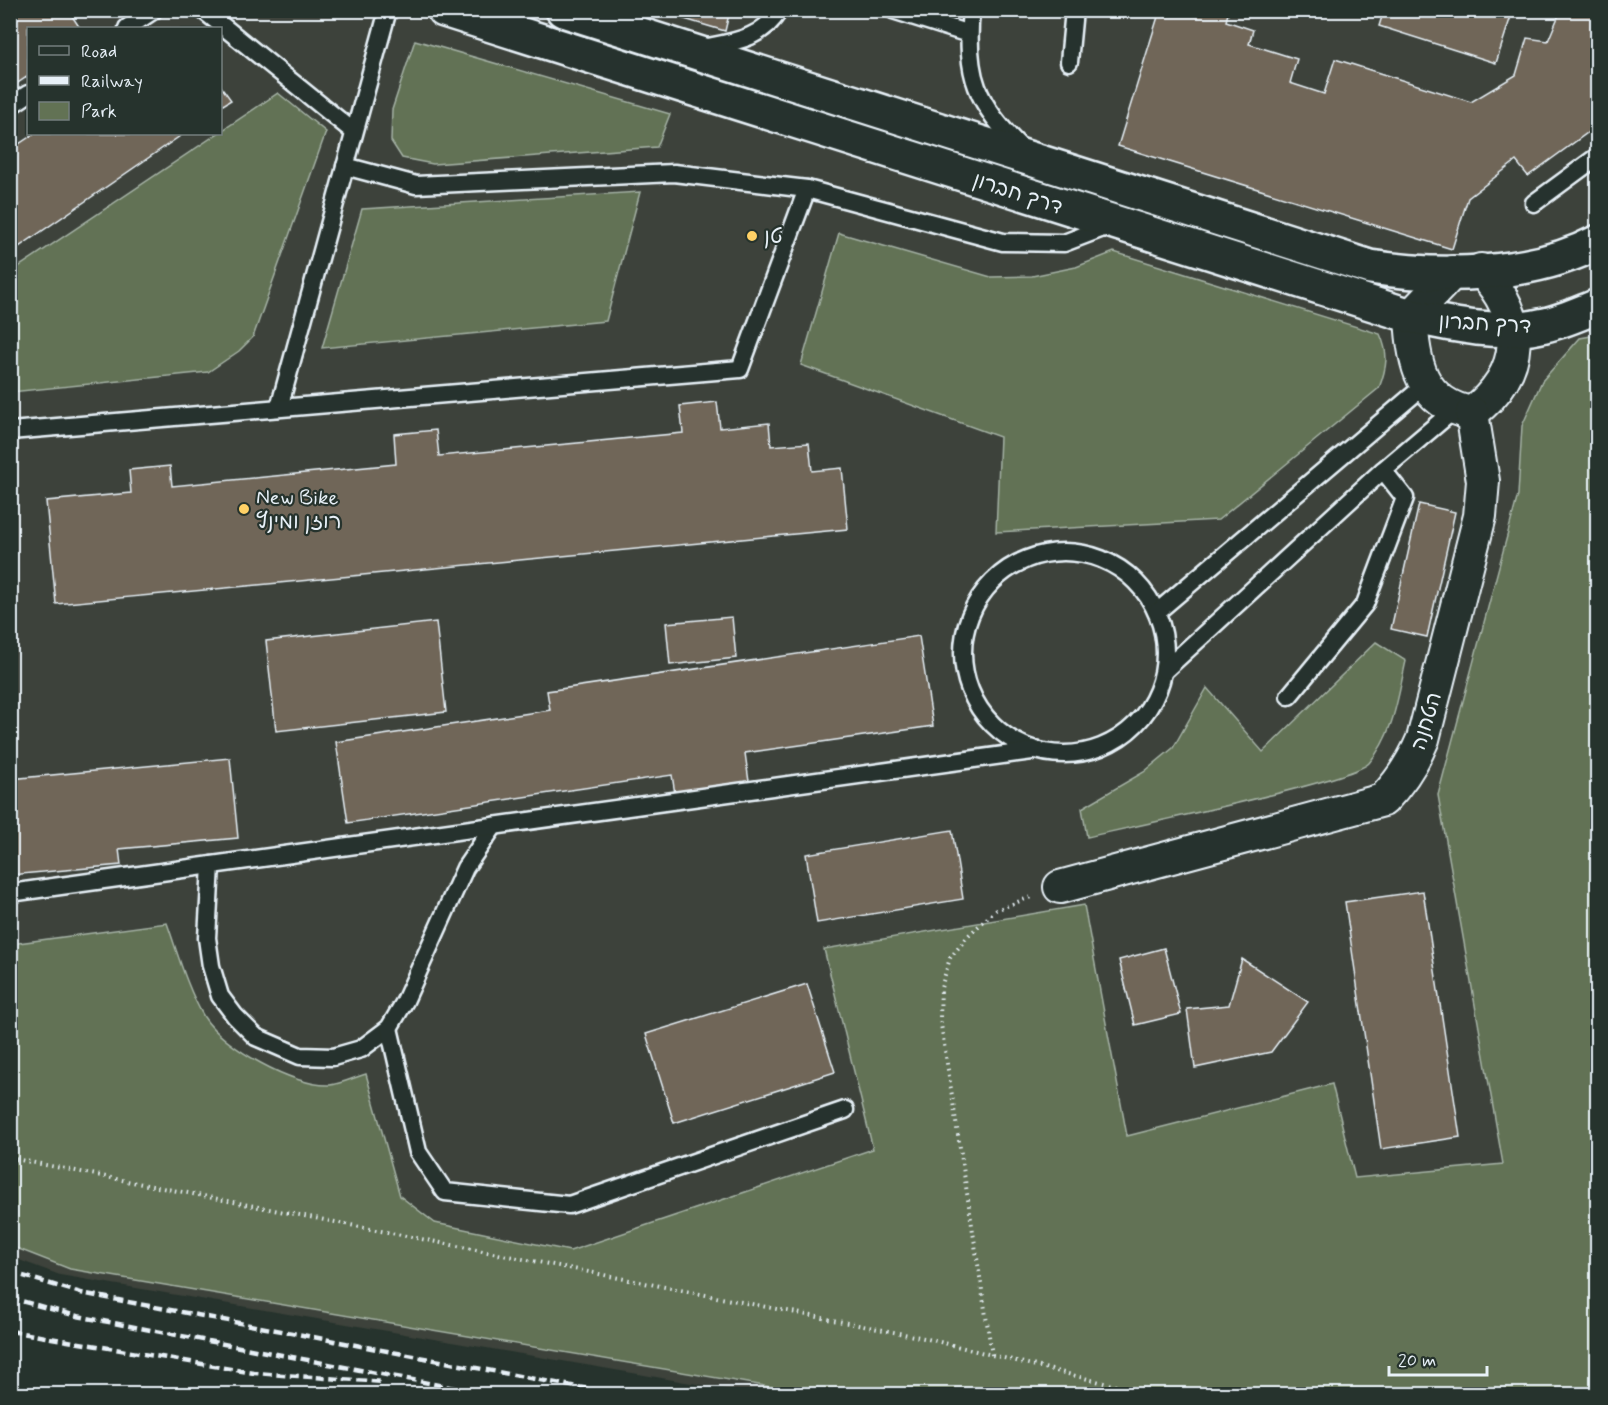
<svg xmlns="http://www.w3.org/2000/svg" width="1608" height="1405" font-family="Mynerve,'Playpen Sans Hebrew',sans-serif">
<style>
.built{fill:#3c423a;fill-rule:evenodd}
.green{fill:#627254;stroke:#a5b2a6;stroke-width:1.5}
.building{fill:#6f6658;stroke:#e8f1f8;stroke-width:1.5}
.lines{fill:none;stroke-linecap:round;stroke-linejoin:round}
.lane-casing{stroke:#e8f1f8;stroke-width:21}
.street-casing{stroke:#e8f1f8;stroke-width:36}
.secondary-casing{stroke:#e8f1f8;stroke-width:38}
.path{stroke:#e8f1f8;stroke-width:4;stroke-dasharray:1.5 4.5;stroke-linecap:butt}
.lane{stroke:#26332d;stroke-width:16}
.street{stroke:#26332d;stroke-width:32}
.secondary{stroke:#26332d;stroke-width:33}
.rail{stroke:#e8f1f8;stroke-width:4.5;stroke-dasharray:9 4.5;stroke-linecap:butt}
.poi-dot{fill:#ffd166;stroke:#26332d;stroke-width:2}
.labels{text-anchor:middle;stroke-width:4.5;stroke-linejoin:round;paint-order:stroke}
.street-label{font-size:21px;fill:#e8f1f8;stroke:#26332d}
.poi-label{font-size:21px;fill:#e8f1f8;stroke:#26332d;text-anchor:start}
</style>
<rect width="100%" height="100%" fill="#26332d"/>
<filter id="ink" filterUnits="userSpaceOnUse"><feTurbulence type="fractalNoise" baseFrequency=".0167" numOctaves="2"/><feDisplacementMap in="SourceGraphic" scale="12" xChannelSelector="R" yChannelSelector="G"/><feConvolveMatrix kernelMatrix="1 2 1 2 8 2 1 2 1" color-interpolation-filters="sRGB"/></filter>
<g filter="url(#ink)">
<!-- built -->
<path class="built" d="M11 11H1597V1394H755L60 1275 11 1257ZM28 28H220V134H28Z"/>
<!-- green -->
<g class="green">
<path d="M415 40 670 114 657 147 433 164 402 158 391 141 392 110Z"/>
<path d="M278 93 326 132 253 337 239 351 208 372 11 392V272Z"/>
<path d="M640 192 606 321 322 348 362 209Z"/>
<path d="M839 233 991 277 1032 276 1076 267 1114 252 1380 334C1389 354 1387 367 1379 388L1218 520 996 532 1000 437 801 365Z"/>
<path d="M1597 335V1394H812L70 1269 11 1246V944L167 923C178 954 187 988 204 1017 223 1047 294 1087 330 1085 341 1084 355 1077 366 1074L400 1196 435 1223 570 1251 873 1149 824 949 1084 905 1127 1136 1332 1084 1355 1178 1503 1164 1438 795 1518 495 1522 426 1542 381 1580 338Z"/>
<path d="M1376 642 1406 661C1398 696 1394 734 1369 763 1353 781 1127 828 1087 837L1082 808 1144 772 1173 748 1207 688 1263 752Z"/>
</g>
<!-- building -->
<g class="building">
<path d="M14 10H68L80 28H28V76L10 88V13Z"/>
<path d="M654 10H730L725 31Z"/>
<path d="M1160 10H1229L1226 21 1253 30 1249 44 1297 59 1290 83 1324 94 1335 59 1471 102 1516 75 1527 38 1548 41 1561 10H1598V125L1528 176 1516 161 1468 198 1452 249 1118 146Z"/>
<path d="M1384 10H1513L1496 63 1379 26Z"/>
<path d="M220 85 231 100 220 107Z"/>
<path d="M34 134H183L10 253V150Z"/>
<path d="M717 402 720 428 769 423 771 446 809 443 812 471 842 468 848 529 56 604 46 501 131 493 129 470 170 466 172 486 396 464 394 434 436 430 439 456 683 433 680 406Z"/>
<path d="M1419 504 1455 512 1427 637 1391 629Z"/>
<path d="M732 617 736 658 670 665 666 623Z"/>
<path d="M436 622 446 712 276 731 266 641Z"/>
<path d="M919 636 933 726 745 753 750 789 676 800 672 775 348 823 336 742 550 710 547 691Z"/>
<path d="M230 758 238 838 119 849 121 865 10 875V779Z"/>
<path d="M952 830 963 899 817 923 806 854Z"/>
<path d="M1423 891 1460 1137 1381 1149 1345 902Z"/>
<path d="M1164 948 1181 1014 1135 1025 1119 960Z"/>
<path d="M1242 959 1308 1002 1271 1052 1195 1068 1187 1009 1229 1005Z"/>
<path d="M807 984 835 1072 674 1123 646 1034Z"/>
</g>
<g class="lines">
<!-- lane casing -->
<g class="lane-casing">
<g id="lane">
<path d="M203 10 354 132"/>
<path d="M893 10 969 34"/>
<path d="M971 10C965 76 976 103 1022 149"/>
<path d="M127 28 154 10"/>
<path d="M703 48C733 42 763 39 779 10"/>
<path d="M1069 62 1074 10"/>
<path d="M10 106 28 94"/>
<path d="M345 166 416 185 674 173 807 189 1003 242 1064 243 1111 225"/>
<path d="M1534 203 1598 156"/>
<path d="M279 408 388 10"/>
<path d="M10 431 740 369 807 189"/>
<circle cx="1064" cy="653" r="101"/>
<path d="M1157 612 1426 384"/>
<path d="M1165 670 1383 470"/>
<path d="M1289 696 1365 604 1405 498 1383 470 1454 410"/>
<path d="M211 865 207 938 211 966 220 996 235 1016 256 1037 300 1056 333 1057 361 1049 389 1028 405 1001 465 868 494 826"/>
<path d="M10 893 1032 751"/>
<path d="M389 1028 418 1152 445 1192 569 1205 845 1110"/>
</g>
</g>
<!-- street casing -->
<g class="street-casing">
<g id="street">
<path d="M1453 272 1411 316C1413 361 1420 404 1472 413 1526 371 1526 319 1481 270"/>
<path d="M1060 887 1383 800C1401 781 1413 763 1423 739L1480 516 1483 481 1472 413"/>
</g>
</g>
<!-- secondary casing -->
<g class="secondary-casing">
<g id="secondary">
<path d="M444 10 1411 316C1452 325 1503 336 1545 325 1563 321 1580 313 1598 306"/>
<path d="M563 10 1370 267C1441 278 1532 277 1598 242"/>
</g>
</g>
<!-- path -->
<g class="path">
<path d="M10 1158 924 1338 1148 1394"/>
<path d="M992 1355 940 1018 941 988 950 958 969 935 996 910 1031 897"/>
</g>
<!-- lane -->
<use href="#lane" class="lane"/>
<!-- street -->
<use href="#street" class="street"/>
<!-- secondary -->
<use href="#secondary" class="secondary"/>
<!-- rail -->
<g class="rail">
<path d="M10 1272 81 1293 614 1394"/>
<path d="M10 1298 77 1316 486 1394"/>
<path d="M10 1331 254 1373 384 1382"/>
</g>
</g>
</g>
<!-- markers -->
<g class="poi-dot">
<circle cx="752" cy="236" r="6"/>
<circle cx="244" cy="509" r="6"/>
</g>
<g class="labels">
<!-- street labels -->
<g class="street-label">
<text transform="translate(1018 193) rotate(18)" y="7">דרך חברון</text>
<text transform="translate(1485 323) rotate(3)" y="7">דרך חברון</text>
<text transform="translate(1426 721) rotate(-73)" y="7">הטחנה</text>
</g>
<!-- poi labels -->
<g class="poi-label">
<text x="764" y="243">טן</text>
<text x="256" y="504">New Bike<tspan x="256" dy="24">רוזן ומינץ</tspan></text>
</g>
</g>
<!-- margin -->
<rect width="1608" height="1405" fill="none" stroke="#26332d" stroke-width="36"/>
<rect x="18" y="18" width="1572" height="1369" fill="none" stroke="#e8f1f8" stroke-width="2" filter="url(#ink)"/>
<!-- legend -->
<rect x="27" y="27" width="195" height="108" fill="#26332d" stroke="#747f7e" stroke-width="1.5"/>
<rect x="39" y="46" width="30" height="9" fill="#26332d" stroke="#747f7e" stroke-width="1.5"/>
<text x="81" y="57" font-size="18" fill="#e8f1f8">Road</text>
<rect x="39" y="76" width="30" height="9" fill="#e8f1f8" stroke="#747f7e" stroke-width="1.5"/>
<text x="81" y="87" font-size="18" fill="#e8f1f8">Railway</text>
<rect x="39" y="102" width="30" height="18" fill="#627254" stroke="#747f7e" stroke-width="1.5"/>
<text x="81" y="117" font-size="18" fill="#e8f1f8">Park</text>
<!-- scale -->
<path d="M1389 1366v9h98v-9" fill="none" stroke="#e8f1f8" stroke-width="3"/>
<text x="1398" y="1366" font-size="18" fill="#e8f1f8" stroke="#26332d" stroke-width="4.5" paint-order="stroke">20 m</text>
</svg>
